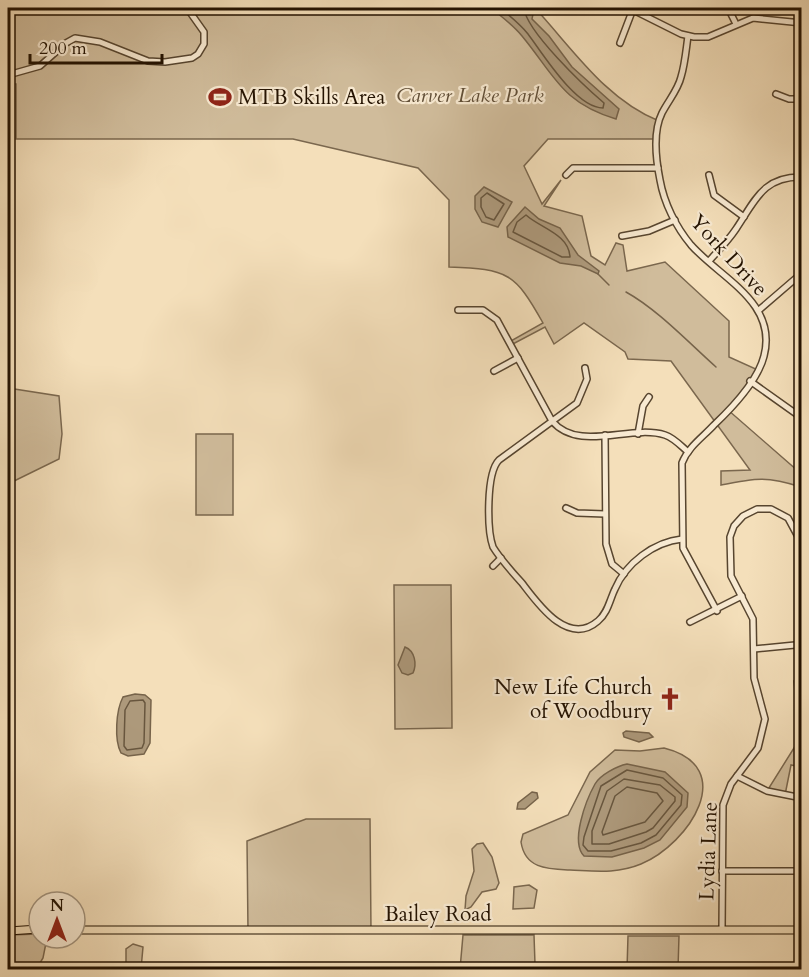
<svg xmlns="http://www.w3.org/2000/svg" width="809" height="977" font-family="Cardo,serif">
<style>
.green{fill:#d0bc9b;stroke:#7a674e;stroke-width:1.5}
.water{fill:#ad997b;stroke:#76634a;stroke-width:1.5}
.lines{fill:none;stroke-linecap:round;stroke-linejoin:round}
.shore{stroke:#68563e;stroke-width:1.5}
.stream{stroke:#76634a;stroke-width:1.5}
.minor-casing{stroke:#57452f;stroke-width:8}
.major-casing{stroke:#231201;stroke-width:9}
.minor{stroke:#f8ead2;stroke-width:5}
.major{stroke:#f4dfba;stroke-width:7}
.labels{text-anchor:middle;stroke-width:4.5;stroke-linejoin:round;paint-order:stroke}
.park-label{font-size:21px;font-style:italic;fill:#604e37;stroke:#f8ead2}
.poi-label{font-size:21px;fill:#231201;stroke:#f8ead2;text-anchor:start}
.street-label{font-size:21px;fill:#231201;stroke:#f8ead2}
</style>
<rect width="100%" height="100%" fill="#f4dfba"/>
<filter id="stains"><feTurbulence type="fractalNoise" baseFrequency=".00333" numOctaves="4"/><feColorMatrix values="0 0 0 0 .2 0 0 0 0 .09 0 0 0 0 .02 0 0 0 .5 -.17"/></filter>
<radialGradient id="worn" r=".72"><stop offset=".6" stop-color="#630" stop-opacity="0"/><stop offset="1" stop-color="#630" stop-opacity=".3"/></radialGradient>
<!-- green -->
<g class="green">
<path d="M8 8H535C572 48 606 100 659 121L657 139H548L524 166 542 204 561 180 544 206 582 216 591 256 605 265 616 243 623 245 627 271 665 262 729 321V357L758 370 728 410 798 471H801V487C767 476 756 478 721 485V471L750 470 671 361 628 359 625 352 584 323 554 344 545 327 511 345 509 342 543 323C515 273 508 269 449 267V200L418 168 293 139H16V84H8Z"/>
<path d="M8 388 59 396 62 434 59 459 8 484Z"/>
<rect x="196" y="434" width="37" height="81"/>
<path d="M394 585H451L452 728 395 729Z"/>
<path d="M801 680V767L791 765 785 795 767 791 799 740 794 681Z"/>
<path d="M664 748C740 767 689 844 641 864 617 874 595 871 570 870 548 869 525 869 521 842L523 834 568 815 590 772 615 750 640 751Z"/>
<path d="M306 819H370L371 931H248L247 841Z"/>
<path d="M483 843 492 857 499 883 496 889 482 892 471 907 465 910 466 896 474 871 472 849 477 844Z"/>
<path d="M529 885 537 890 534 908 513 909 514 887Z"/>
<path d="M39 934V938H47L43 958 37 968 18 969 8 962V935Z"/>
<path d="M463 935H534L535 964 527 969H460Z"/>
<path d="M628 936H679L678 969H627Z"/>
<path d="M133 944 143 947 141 969H126V949Z"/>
</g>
<!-- water -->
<g class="water">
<path d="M491 8H528L533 14 532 19 549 36 572 67 619 109 616 119C562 103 555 76 522 36 513 25 502 17 491 8Z"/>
<path d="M484 187 512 202 498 227 482 222 475 209V196Z"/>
<path d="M525 207 539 219 560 228 578 255 599 271 598 274 581 266 560 263 508 237 507 227Z"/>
<path d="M405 647C415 651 417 664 413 673L408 675 402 673 398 665Z"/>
<path d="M135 694 145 695 151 700 150 743 144 754 128 756 121 753C114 740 116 710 123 697Z"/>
<path d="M626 731 649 733 653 737 639 742 624 737 623 733Z"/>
<path d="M627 764 665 772 688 793 687 807 660 840 644 848 612 857 584 856C570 842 586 800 595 784 600 775 617 766 627 764Z"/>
<path d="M532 792 537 793 538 798 525 809H517L518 803Z"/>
</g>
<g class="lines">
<!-- shore -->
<g class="shore">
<path d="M500 8C510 16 520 24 528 34 543 54 576 108 603 108L604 103C584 86 526 31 524 8"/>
<path d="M487 193 504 204 494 220 486 217 481 207V198Z"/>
<path d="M526 215C540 228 569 234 570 257H562L513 232 517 222Z"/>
<path d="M130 701 143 700 145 703 144 743 142 748 127 750 124 746 125 710Z"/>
<path d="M627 770 663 778 682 795 681 805 656 835 641 843 611 851H588L583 845 584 837 601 786Z"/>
<path d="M624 779 660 785 675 797V801L653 828 646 832 609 844H592V831L607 791Z"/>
<path d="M627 787 657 793 663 801 645 822 603 835 602 832 615 796Z"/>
</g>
<!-- stream -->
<g class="stream">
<path d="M598 274 609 285"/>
<path d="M626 292C657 309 689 343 716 367"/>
</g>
<!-- minor casing -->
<g class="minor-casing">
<g id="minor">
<path d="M629 8 681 34 694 37H708L753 18 802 23"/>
<path d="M729 10 736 24"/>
<path d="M799 23 801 8"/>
<path d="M688 36C686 50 685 64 681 77 678 90 668 101 662 113 653 131 656 160 660 180 664 203 676 227 691 245 720 278 778 302 764 356 758 380 732 408 714 425 703 437 688 447 682 463L683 548 717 611"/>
<path d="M620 43 633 9"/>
<path d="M8 75 40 66 66 43 75 38 100 42 148 61 165 62 192 58 198 54 204 44V32L187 8"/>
<path d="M776 94 789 99H802"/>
<path d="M566 175 573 168H658"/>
<path d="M709 175 714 195 744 217"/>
<path d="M622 236 649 231 675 220"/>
<path d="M709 261C718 251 728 241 736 229 755 201 763 176 802 177"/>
<path d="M458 310H483L497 320 552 421C579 453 630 424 665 435 674 438 680 445 688 452"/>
<path d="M759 310 802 273"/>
<path d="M585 368 587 379 577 403 499 460C486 473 487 530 493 547 501 560 512 572 522 583 538 604 568 647 598 621 608 613 610 599 615 589 626 563 654 542 682 539"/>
<path d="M494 371 518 358"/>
<path d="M750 381 802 418"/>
<path d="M638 434 643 406 649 397"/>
<path d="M605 435 606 544 612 564 624 574"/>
<path d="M566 508 577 513 605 514"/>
<path d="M493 566 501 558"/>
<path d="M690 622 742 596"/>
<path d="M754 649 795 645"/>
<path d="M737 776 767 791 802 798"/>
<path d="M722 871H802"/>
<path d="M722 929 723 805 731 784 758 748 765 719 754 678 753 619 731 576 730 537 734 526 743 516 757 509H771L788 518 802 544"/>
</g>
</g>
<!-- major casing -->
<g class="major-casing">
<g id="major">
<path d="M75 930H802"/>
<path d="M8 931 39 929"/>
</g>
</g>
<!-- minor -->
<use href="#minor" class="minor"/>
<!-- major -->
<use href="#major" class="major"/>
</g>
<!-- icons -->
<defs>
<g id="stadium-bare" transform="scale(1.8)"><path d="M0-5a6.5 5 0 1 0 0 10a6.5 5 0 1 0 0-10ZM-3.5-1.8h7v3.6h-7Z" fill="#8f2418" stroke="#f8ead2" stroke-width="2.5" paint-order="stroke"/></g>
<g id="church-bare" transform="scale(1.8)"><path d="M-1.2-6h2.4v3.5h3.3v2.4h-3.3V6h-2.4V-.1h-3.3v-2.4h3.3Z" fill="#8f2418" stroke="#f8ead2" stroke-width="2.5" paint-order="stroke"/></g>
</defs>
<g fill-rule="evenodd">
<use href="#stadium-bare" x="220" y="97"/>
<use href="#church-bare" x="670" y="699"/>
</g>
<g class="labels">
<!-- park labels -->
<g class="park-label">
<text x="470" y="102">Carver Lake Park</text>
</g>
<!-- poi labels -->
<g class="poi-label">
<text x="238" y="104">MTB Skills Area</text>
<text x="652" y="694" text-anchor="end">New Life Church<tspan x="652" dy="24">of Woodbury</tspan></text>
</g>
<!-- street labels -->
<g class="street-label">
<text transform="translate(729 255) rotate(47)" y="7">York Drive</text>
<text transform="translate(708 851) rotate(-88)" y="7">Lydia Lane</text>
<text x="438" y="921">Bailey Road</text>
</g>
</g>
<!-- margin -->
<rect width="809" height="977" fill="none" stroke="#f4dfba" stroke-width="30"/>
<rect x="9" y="9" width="791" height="959" fill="none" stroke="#231201" stroke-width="3"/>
<rect x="15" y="15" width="779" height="947" fill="none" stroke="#231201" stroke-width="1.5"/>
<!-- north arrow -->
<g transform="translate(57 920)"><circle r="28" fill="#f8ead2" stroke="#a3947e" stroke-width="1.5"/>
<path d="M0-4.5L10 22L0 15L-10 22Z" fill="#8f2418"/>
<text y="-9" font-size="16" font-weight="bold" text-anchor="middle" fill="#231201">N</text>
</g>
<!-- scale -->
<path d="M30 54v9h132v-9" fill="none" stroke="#231201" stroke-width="3"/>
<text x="39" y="54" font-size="18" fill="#231201" stroke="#f8ead2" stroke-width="4.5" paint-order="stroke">200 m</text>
<rect width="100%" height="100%" filter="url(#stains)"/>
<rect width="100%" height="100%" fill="url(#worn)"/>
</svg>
